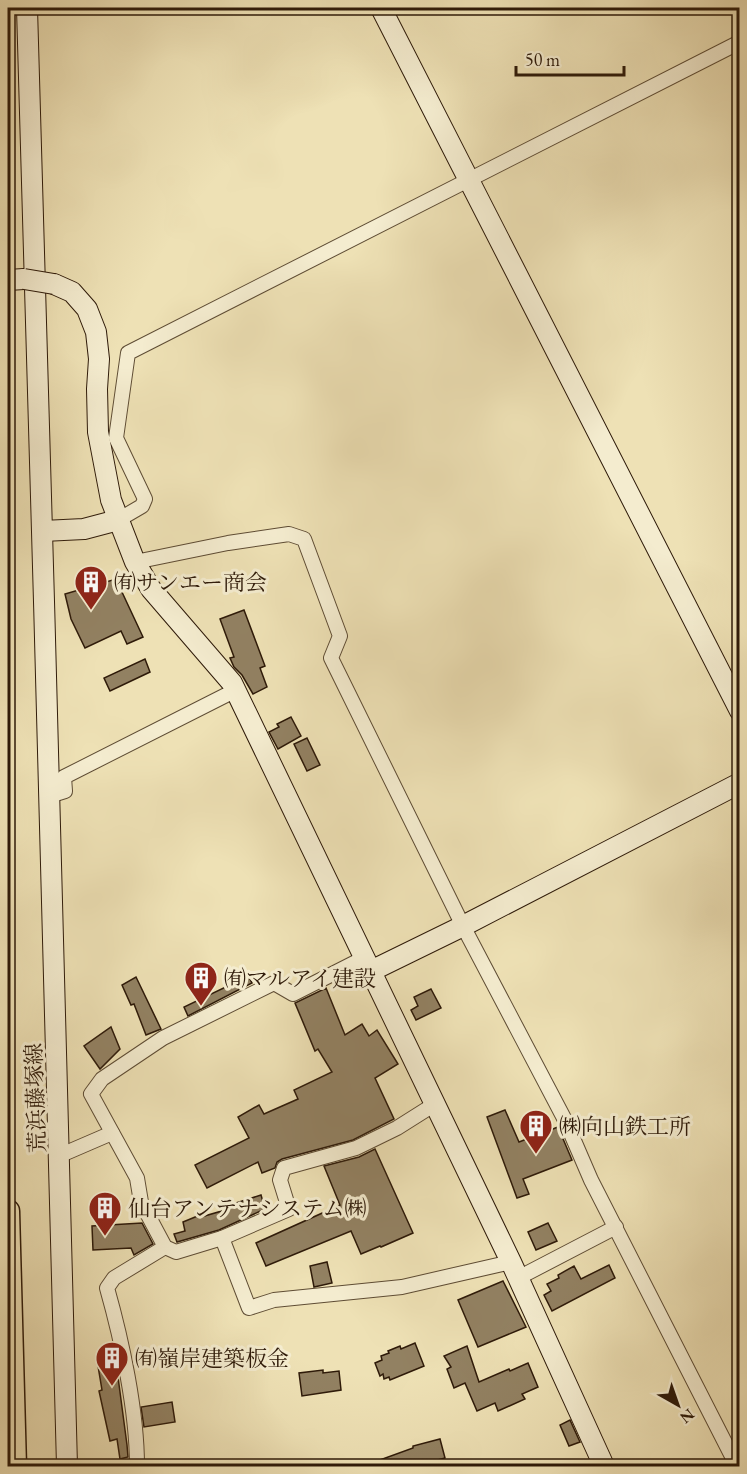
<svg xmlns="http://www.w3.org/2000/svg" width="747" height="1474" font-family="'EB Garamond','Noto Serif JP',serif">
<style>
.building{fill:#928162;stroke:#2e1a09;stroke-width:1.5}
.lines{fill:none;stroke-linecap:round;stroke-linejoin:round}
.street-casing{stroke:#5e4c34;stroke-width:16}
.secondary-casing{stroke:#2e1a09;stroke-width:22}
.primary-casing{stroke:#2e1a09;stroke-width:25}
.street{stroke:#f4eccf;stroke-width:14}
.secondary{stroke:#f4eccf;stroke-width:20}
.primary{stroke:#eee1b5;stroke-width:22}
.secondary-bridge-casing{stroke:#2e1a09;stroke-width:22;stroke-linecap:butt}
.secondary-bridge{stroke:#f4eccf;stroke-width:20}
.labels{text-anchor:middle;stroke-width:6;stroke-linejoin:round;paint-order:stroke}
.poi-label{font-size:22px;fill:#2e1a09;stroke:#f4eccf;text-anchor:start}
.street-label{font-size:22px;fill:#2e1a09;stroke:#f4eccf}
</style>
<rect width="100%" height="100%" fill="#eee1b5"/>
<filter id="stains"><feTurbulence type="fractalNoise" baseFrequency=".00333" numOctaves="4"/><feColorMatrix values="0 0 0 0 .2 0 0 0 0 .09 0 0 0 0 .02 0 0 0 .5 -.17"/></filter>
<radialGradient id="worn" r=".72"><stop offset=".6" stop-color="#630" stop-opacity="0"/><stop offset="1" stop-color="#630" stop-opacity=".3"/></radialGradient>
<!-- building -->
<g class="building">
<path d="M116 579 124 589 121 590 143 637 127 644 121 631 85 648 71 619 65 594Z"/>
<path d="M244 610 265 666 260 668 267 687 253 694 242 675 234 667 230 658 234 657 220 619Z"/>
<path d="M145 659 150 672 110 691 104 678Z"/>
<path d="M291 717 301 736 278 749 269 732 279 727 277 724Z"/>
<path d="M307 738 320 765 307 771 294 744Z"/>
<path d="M246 972 252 983 188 1016 184 1007 230 985 228 982Z"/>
<path d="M136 977 161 1029 146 1035 134 1004 131 1005 122 985Z"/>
<path d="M326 988 345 1035 362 1024 369 1036 377 1030 398 1064 375 1078 394 1119 353 1140 282 1159 277 1162 275 1168 262 1173 258 1162 207 1188 195 1165 249 1138 238 1117 259 1105 264 1114 298 1099 294 1090 332 1072 318 1049 315 1051 295 1003Z"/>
<path d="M431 989 441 1008 416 1020 411 1010 418 1006 414 997Z"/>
<path d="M111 1027 120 1049 100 1069 84 1046Z"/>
<path d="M505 1110 519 1142 558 1127 572 1160 523 1179 529 1194 517 1198 487 1117Z"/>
<path d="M375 1149 413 1233 381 1247 380 1246 361 1254 351 1231 266 1266 256 1243 340 1205 324 1166 359 1157Z"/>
<path d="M261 1195 265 1209 219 1230 177 1242 174 1234 185 1231 183 1222 200 1215 201 1217 232 1208 230 1205Z"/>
<path d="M142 1223 153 1244 134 1255 131 1248 93 1250 92 1226Z"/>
<path d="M548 1223 557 1241 536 1250 528 1232Z"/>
<path d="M327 1262 332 1283 314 1287 310 1266Z"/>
<path d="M609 1265 615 1278 552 1311 544 1295 551 1291 547 1284 559 1278 558 1275 574 1266 581 1279Z"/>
<path d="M503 1281 526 1327 478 1347 458 1300Z"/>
<path d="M415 1343 424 1366 390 1380 389 1377 384 1379 383 1374 380 1376 375 1363 382 1360 381 1356 389 1353 388 1351 400 1346 401 1349Z"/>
<path d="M467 1346 479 1382 509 1369 510 1371 528 1363 538 1387 522 1394 525 1399 498 1411 495 1403 477 1411 465 1383 454 1388 447 1369 451 1367 444 1356Z"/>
<path d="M116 1362 127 1445 128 1457 120 1459 117 1439 110 1441 99 1391 102 1390 98 1366Z"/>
<path d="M323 1370V1373L339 1371 341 1390 302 1396 299 1373Z"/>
<path d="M172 1402 175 1422 144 1427 141 1407Z"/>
<path d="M570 1420 580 1442 569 1446 560 1425Z"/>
<path d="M440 1439 445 1458 430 1462 432 1467H366V1465L413 1448V1446Z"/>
</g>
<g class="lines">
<!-- street casing -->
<g class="street-casing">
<g id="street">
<path d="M118 520 142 506 145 499 116 438 128 353 740 42"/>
<path d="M135 562 228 543 289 534 304 539 340 636 331 658 463 926 566 1122 591 1180 737 1466"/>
<path d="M49 796 65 791 64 777 236 690"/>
<path d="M364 958 293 994 274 983 163 1038 102 1079 91 1094 137 1178 141 1202 165 1247 176 1252 222 1238 289 1209 280 1180 284 1168 356 1148 397 1128 435 1104"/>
<path d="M61 1155 112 1133"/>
<path d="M222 1238 249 1308 274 1300 402 1287 511 1262"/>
<path d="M518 1278 616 1227"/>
<path d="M137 1466C137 1411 122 1341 107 1288L114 1278 165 1247"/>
</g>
</g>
<!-- secondary casing -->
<g class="secondary-casing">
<g id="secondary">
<path d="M27 8C39 494 58 980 67 1466"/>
<path d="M381 8 740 711"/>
<path d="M8 280 24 279"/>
<path d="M54 284 72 292 87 309 96 332 99 359 97 389 98 432 111 500 135 562 151 589 232 683 511 1262 604 1466"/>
<path d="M43 531 84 529 118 520"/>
<path d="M371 971 463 926 740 783"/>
</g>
</g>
<!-- primary casing -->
<g class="primary-casing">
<path id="primary" d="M8 1211 15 1466"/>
</g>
<!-- street -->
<use href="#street" class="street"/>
<!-- secondary -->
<use href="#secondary" class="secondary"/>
<!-- primary -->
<use href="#primary" class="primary"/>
<!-- secondary-bridge casing -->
<g class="secondary-bridge-casing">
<path id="secondary-bridge" d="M24 279 54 284"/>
</g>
<!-- secondary-bridge -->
<use href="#secondary-bridge" class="secondary-bridge"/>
</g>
<!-- icons -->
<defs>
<g id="building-pin" transform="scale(1.725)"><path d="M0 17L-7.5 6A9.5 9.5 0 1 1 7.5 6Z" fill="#8f2418" stroke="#f4eccf"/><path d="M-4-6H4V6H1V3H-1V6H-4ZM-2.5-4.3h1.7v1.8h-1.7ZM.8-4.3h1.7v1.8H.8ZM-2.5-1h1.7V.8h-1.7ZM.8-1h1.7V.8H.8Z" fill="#fff"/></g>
</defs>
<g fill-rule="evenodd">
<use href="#building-pin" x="91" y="582"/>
<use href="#building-pin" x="201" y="978"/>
<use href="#building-pin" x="536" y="1126"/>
<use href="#building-pin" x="105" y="1208"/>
<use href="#building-pin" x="112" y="1358"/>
</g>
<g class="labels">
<!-- poi labels -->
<g class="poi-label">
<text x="114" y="590">㈲サンエー商会</text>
<text x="224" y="986">㈲マルアイ建設</text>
<text x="559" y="1134">㈱向山鉄工所</text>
<text x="128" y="1216">仙台アンテナシステム㈱</text>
<text x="135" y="1366">㈲嶺岸建築板金</text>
</g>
<!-- street labels -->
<g class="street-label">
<text transform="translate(35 1098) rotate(-92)" y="8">荒浜藤塚線</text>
</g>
</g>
<!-- margin -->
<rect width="747" height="1474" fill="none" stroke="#eee1b5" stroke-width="30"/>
<rect x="9" y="9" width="729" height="1456" fill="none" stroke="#2e1a09" stroke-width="3"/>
<rect x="15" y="15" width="717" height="1444" fill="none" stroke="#2e1a09" stroke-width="1.5"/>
<!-- north arrow -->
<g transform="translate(678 1405) rotate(140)" stroke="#f4eccf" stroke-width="4.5" paint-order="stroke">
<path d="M0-4.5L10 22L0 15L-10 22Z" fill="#2e1a09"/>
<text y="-9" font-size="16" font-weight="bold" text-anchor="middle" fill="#2e1a09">N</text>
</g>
<!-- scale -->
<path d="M516 66v9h108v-9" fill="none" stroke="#2e1a09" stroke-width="3"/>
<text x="525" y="66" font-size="18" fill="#2e1a09" stroke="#f4eccf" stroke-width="4.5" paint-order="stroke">50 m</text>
<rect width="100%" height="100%" filter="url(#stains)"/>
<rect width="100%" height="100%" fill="url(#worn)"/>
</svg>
